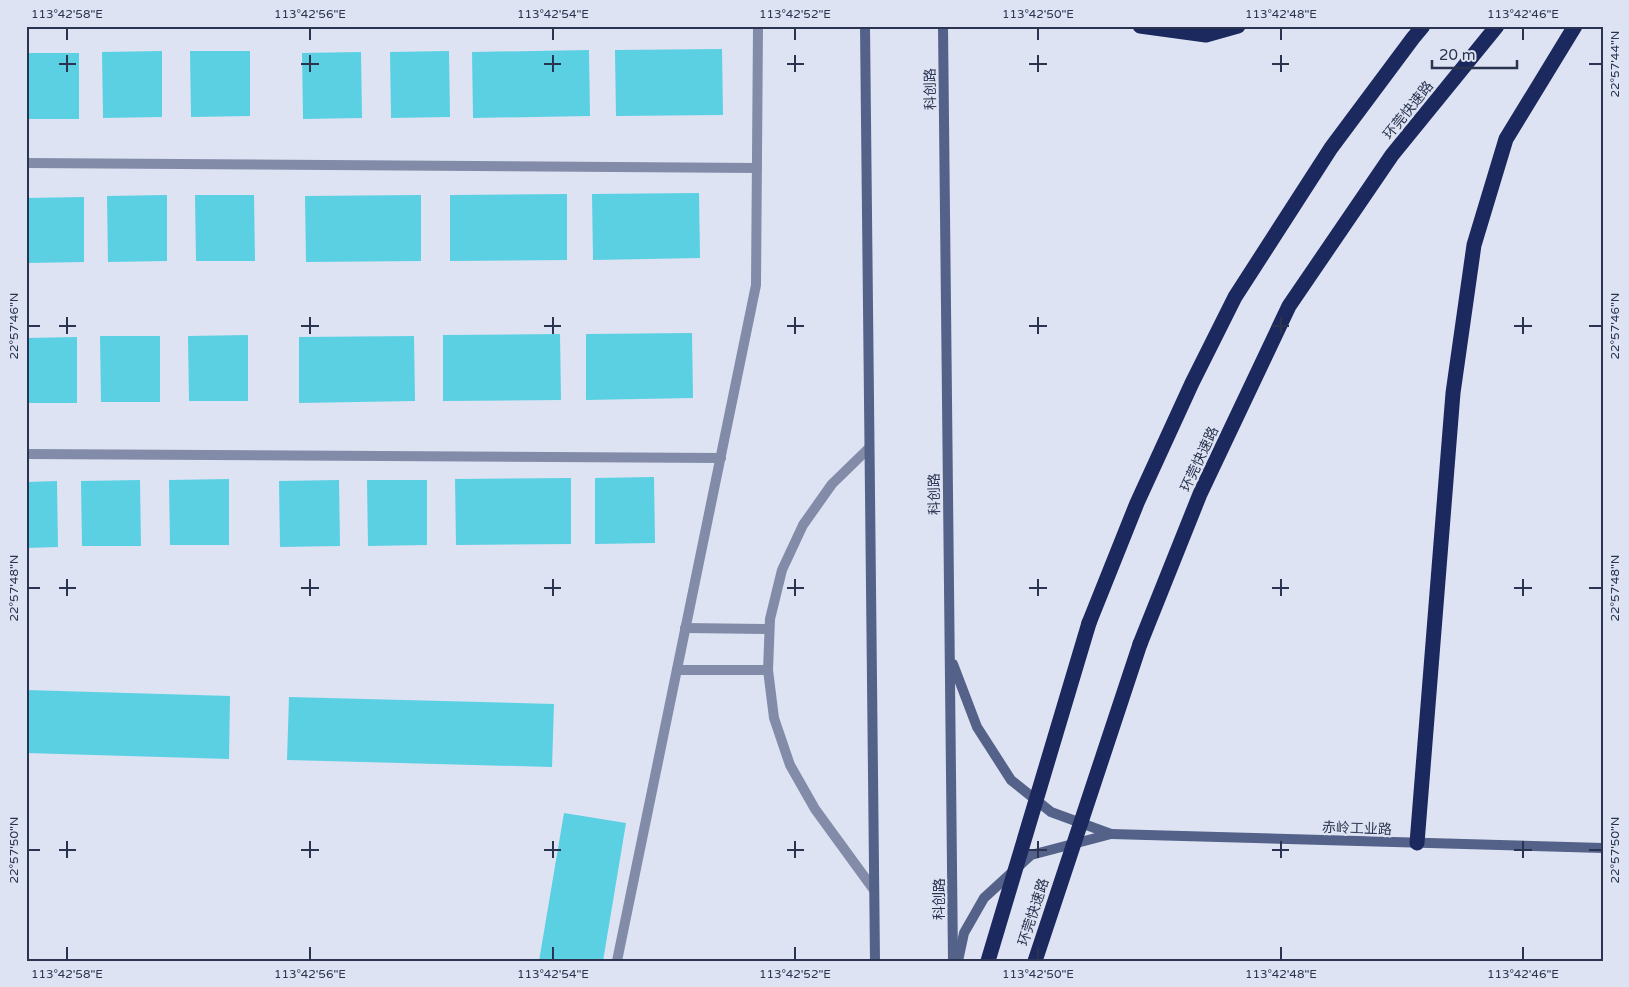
<svg xmlns="http://www.w3.org/2000/svg" width="1629" height="987" font-family="'Varela Round','Noto Sans SC',sans-serif">
<style>
.building{fill:#5bd0e3}
.lines{fill:none;stroke-linecap:round;stroke-linejoin:round}
.lane{stroke:#828ca8;stroke-width:10}
.secondary{stroke:#546289;stroke-width:10}
.highway{stroke:#1c295f;stroke-width:15}
.highway-bridge{stroke:#1c295f;stroke-width:15}
.ticks{fill:none;stroke:#2a3451;stroke-width:2}
.labels{text-anchor:middle;stroke-width:4.5;stroke-linejoin:round;paint-order:stroke}
.street-label{font-size:14px;fill:#2a3451;stroke:#dde3f2}
.neatline{fill:none;stroke:#2a3451;stroke-width:2}
.ticks-label{font-size:12px;text-anchor:middle;fill:#2a3451}
</style>
<rect width="100%" height="100%" fill="#dde3f2"/>
<!-- building -->
<g class="building">
<path d="M722 49 723 115 616 116 615 50Z"/>
<path d="M589 50 590 116 473 118 472 52Z"/>
<path d="M162 51V117L103 118 102 52Z"/>
<path d="M190 51H250V116L191 117Z"/>
<path d="M449 51 450 117 391 118 390 52Z"/>
<path d="M361 52 362 118 303 119 302 53Z"/>
<rect x="26" y="53" width="53" height="66"/>
<path d="M699 193 700 258 593 260 592 194Z"/>
<path d="M567 194V260L450 261V195Z"/>
<path d="M167 195V261L108 262 107 196Z"/>
<path d="M195 195H254L255 261H196Z"/>
<path d="M421 195V261L306 262 305 196Z"/>
<path d="M84 197V262L26 263V198Z"/>
<path d="M692 333 693 398 586 400V334Z"/>
<path d="M560 334 561 400 443 401V335Z"/>
<path d="M248 335V401H189L188 336Z"/>
<path d="M100 336H160V402H101Z"/>
<path d="M414 336 415 401 299 403V337Z"/>
<path d="M77 337V403H26V338Z"/>
<path d="M654 477 655 543 595 544V478Z"/>
<path d="M571 478V544L456 545 455 479Z"/>
<path d="M229 479V545H170L169 480Z"/>
<path d="M140 480 141 546H82L81 481Z"/>
<path d="M339 480 340 546 280 547 279 481Z"/>
<path d="M367 480H427V545L368 546Z"/>
<path d="M57 481 58 547 26 548V482Z"/>
<path d="M26 690 230 696 229 759 26 753Z"/>
<path d="M289 697 554 704 552 767 287 760Z"/>
<path d="M564 813 626 823 603 961H539Z"/>
</g>
<g class="lines">
<!-- lane -->
<g class="lane">
<path d="M26 163 757 168"/>
<path d="M868 449 832 484 803 525 782 570 770 619 768 670 774 718 790 765 815 809 874 890"/>
<path d="M26 454 721 458"/>
<path d="M685 628 769 629"/>
<path d="M677 670H768"/>
<path d="M617 961 756 285 758 26"/>
</g>
<!-- secondary -->
<g class="secondary">
<path d="M865 26 875 961"/>
<path d="M943 26 953 961"/>
<path d="M953 664 977 727 1011 780 1051 812 1111 834 1031 855 984 898 964 933 958 961"/>
<path d="M1111 834 1603 848"/>
</g>
<!-- highway -->
<g class="highway">
<path d="M1140 26 1206 35 1238 26"/>
<path d="M1089 623 1137 503 1192 383 1235 297 1331 148 1413 38 1423 26"/>
<path d="M1140 644 1200 494 1289 306 1392 155 1497 26"/>
<path d="M1417 843 1453 393 1474 245 1506 139 1575 26"/>
</g>
<!-- highway-bridge -->
<g class="highway-bridge">
<path d="M988 961 1089 623"/>
<path d="M1035 961 1140 644"/>
</g>
</g>
<!-- ticks -->
<path class="ticks" d="M67 28V40M310 28V40M553 28V40M795 28V40M1038 28V40M1281 28V40M1523 28V40M67 55V72M310 55V72M553 55V72M795 55V72M1038 55V72M1281 55V72M59 64H76M301 64H319M544 64H561M787 64H804M1029 64H1047M1272 64H1289M1589 64H1602M67 317V334M310 317V334M553 317V334M795 317V334M1038 317V334M1281 317V334M1523 317V334M28 326H40M59 326H76M301 326H319M544 326H561M787 326H804M1029 326H1047M1272 326H1289M1514 326H1532M1589 326H1602M67 579V596M310 579V596M553 579V596M795 579V596M1038 579V596M1281 579V596M1523 579V596M28 588H40M59 588H76M301 588H319M544 588H561M787 588H804M1029 588H1047M1272 588H1289M1514 588H1532M1589 588H1602M67 841V858M310 841V858M553 841V858M795 841V858M1038 841V858M1281 841V858M1523 841V858M28 850H40M59 850H76M301 850H319M544 850H561M787 850H804M1029 850H1047M1272 850H1289M1514 850H1532M1589 850H1602M67 947V960M310 947V960M553 947V960M795 947V960M1038 947V960M1281 947V960M1523 947V960"/>
<g class="labels">
<!-- street labels -->
<g class="street-label">
<text transform="translate(930 89) rotate(-91)" y="5">科创路</text>
<text transform="translate(1408 110) rotate(-51)" y="5">环莞快速路</text>
<text transform="translate(1199 459) rotate(-65)" y="5">环莞快速路</text>
<text transform="translate(934 494) rotate(-91)" y="5">科创路</text>
<text transform="translate(1357 828) rotate(2)" y="5">赤岭工业路</text>
<text transform="translate(939 899) rotate(-90)" y="5">科创路</text>
<text transform="translate(1033 912) rotate(-72)" y="5">环莞快速路</text>
</g>
</g>
<!-- border -->
<rect width="1629" height="987" fill="none" stroke="#dde3f2" stroke-width="55"/>
<!-- scale -->
<path d="M1432 60v8h85v-8" fill="none" stroke="#2a3451" stroke-width="2.5"/>
<text x="1439" y="60" font-size="15" fill="#2a3451" stroke="#dde3f2" stroke-width="4" paint-order="stroke">20 m</text>
<rect x="28" y="28" width="1574" height="932" class="neatline"/>
<g class="ticks-label">
<text x="67" y="18">113°42'58"E</text>
<text x="310" y="18">113°42'56"E</text>
<text x="553" y="18">113°42'54"E</text>
<text x="795" y="18">113°42'52"E</text>
<text x="1038" y="18">113°42'50"E</text>
<text x="1281" y="18">113°42'48"E</text>
<text x="1523" y="18">113°42'46"E</text>
<text transform="translate(1615 64) rotate(-90)" y="4">22°57'44"N</text>
<text transform="translate(1615 326) rotate(-90)" y="4">22°57'46"N</text>
<text transform="translate(14 326) rotate(-90)" y="4">22°57'46"N</text>
<text transform="translate(1615 588) rotate(-90)" y="4">22°57'48"N</text>
<text transform="translate(14 588) rotate(-90)" y="4">22°57'48"N</text>
<text transform="translate(1615 850) rotate(-90)" y="4">22°57'50"N</text>
<text transform="translate(14 850) rotate(-90)" y="4">22°57'50"N</text>
<text x="67" y="978">113°42'58"E</text>
<text x="310" y="978">113°42'56"E</text>
<text x="553" y="978">113°42'54"E</text>
<text x="795" y="978">113°42'52"E</text>
<text x="1038" y="978">113°42'50"E</text>
<text x="1281" y="978">113°42'48"E</text>
<text x="1523" y="978">113°42'46"E</text>
</g>
</svg>
